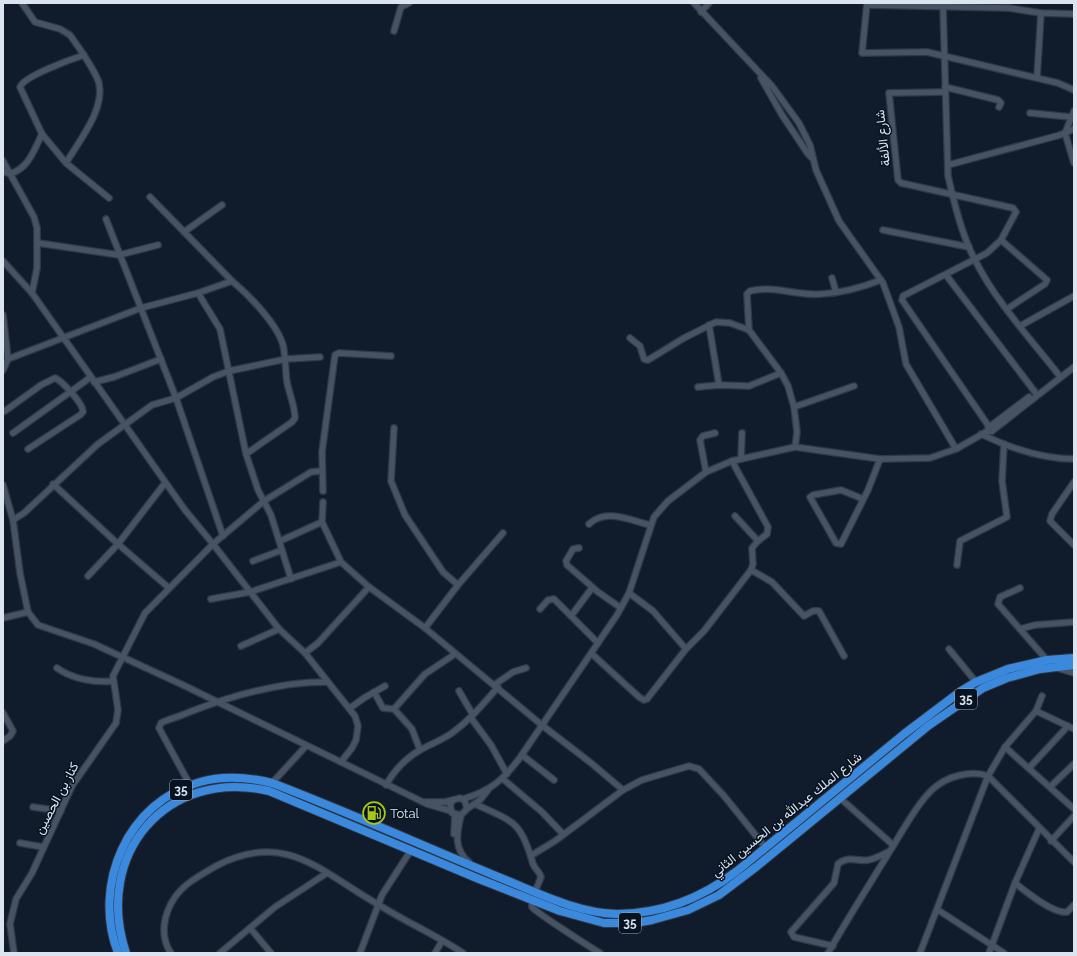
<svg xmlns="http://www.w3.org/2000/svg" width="1077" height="956" font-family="Raleway,Vazirmatn,sans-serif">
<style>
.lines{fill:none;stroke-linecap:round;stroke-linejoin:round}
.minor-casing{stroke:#313743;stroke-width:8}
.highway-casing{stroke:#313743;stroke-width:10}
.minor{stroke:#455364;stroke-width:5.5}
.highway{stroke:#3b89dd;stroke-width:8}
.labels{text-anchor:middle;stroke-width:3;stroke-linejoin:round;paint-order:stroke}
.shield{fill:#071321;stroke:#9ca5b1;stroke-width:1}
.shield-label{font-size:12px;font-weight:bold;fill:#dce4ef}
.street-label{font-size:13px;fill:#dce4ef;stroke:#071321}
.poi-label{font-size:13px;fill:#dce4ef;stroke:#071321;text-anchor:start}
</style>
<rect width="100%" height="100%" fill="#101c2b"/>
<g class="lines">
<!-- minor casing -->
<g class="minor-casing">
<g id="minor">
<path d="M22 3 35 22 60 29 70 35 84 55"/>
<path d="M694 3 772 86 799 123 810 145 816 170 839 221 883 283 899 327 906 364 956 449"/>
<path d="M867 3 862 53 927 52 1058 83 1074 90"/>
<path d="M867 5 1009 8 1041 13 1074 14"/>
<path d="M943 6 948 176C954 202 962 236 975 260 996 302 1030 338 1058 374"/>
<path d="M701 12 709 3"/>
<path d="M394 31 401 7 409 3"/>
<path d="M761 78 782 115 808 154 813 159"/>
<path d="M1037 78 1041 13"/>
<path d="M945 87 998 100 1001 103 999 107"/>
<path d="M945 92 889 93 898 180 901 183 1013 208 1016 212 1001 240 987 253 903 296 902 300 992 431"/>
<path d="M1074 111 1065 133 1074 163"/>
<path d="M1030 113 1071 117"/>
<path d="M3 161 34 217 37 228V268L32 293"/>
<path d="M66 163C79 141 105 110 99 83 96 73 89 64 84 55 72 59 24 76 20 87L42 134 66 163 109 198"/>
<path d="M948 165 1060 135 1074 129"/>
<path d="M3 171 10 174C29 168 34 150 42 134"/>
<path d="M150 197 232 281"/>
<path d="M106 219 176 398 223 536"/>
<path d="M883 230 969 247"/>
<path d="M184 232 222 205"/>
<path d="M1001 240 1047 280 1045 284 1007 309"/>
<path d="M38 243 119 255 158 245"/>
<path d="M3 261 32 293 185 510 213 544 279 629 305 653 355 716 358 726 356 740 352 748 341 762"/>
<path d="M946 275 1035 392"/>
<path d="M832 278 836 292"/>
<path d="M198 293 232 281C249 295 277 324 283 345 286 358 285 369 287 382 289 393 295 406 295 418L292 422 246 454"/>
<path d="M3 315 8 359 3 370"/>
<path d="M709 325 719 385"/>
<path d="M1020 326 1074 296"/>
<path d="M749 330 747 294 750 291C773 285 797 296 821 294 841 293 863 287 881 280"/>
<path d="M630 338 640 346 644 359 648 360 684 338 716 322 730 323 749 330 781 373 788 386 794 407 797 432 795 447"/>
<path d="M8 359 141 308 198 293 220 329 246 454 258 490 271 515 291 579"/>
<path d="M94 382 114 377 161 359"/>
<path d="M698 387 719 385 749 386 781 373"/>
<path d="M794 407 854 386"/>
<path d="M5 411 41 385 55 378C62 381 83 403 83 412L80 415 28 449"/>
<path d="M394 428 391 481 405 515 443 572 458 585"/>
<path d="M988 428 1029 397"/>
<path d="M13 433 91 377"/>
<path d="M981 434C1010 448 1042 459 1074 459"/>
<path d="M741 459 742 433"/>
<path d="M732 461 768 527 767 534 758 541 752 548 753 564 751 570 772 582 804 616 813 611H819L844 656"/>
<path d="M706 472 700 440 703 436 715 433"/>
<path d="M1074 482 1052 514 1050 521 1074 545"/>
<path d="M53 484 118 544 169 588"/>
<path d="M3 485 13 520 20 573 28 612 38 625 94 644 183 685 427 804 451 811"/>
<path d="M323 491 322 452 335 355 339 353 391 356"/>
<path d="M863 499 841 490 813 495 810 497 836 543 841 544 868 490 880 459"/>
<path d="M323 502 322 522 341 562 369 587 425 628 543 726 591 763 623 790"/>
<path d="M735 516 758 541"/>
<path d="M13 520 24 513 98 444 152 405 176 398 213 377 229 371 286 359 320 357"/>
<path d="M589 524C606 508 629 520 650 525"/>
<path d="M280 541 322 522"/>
<path d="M579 548 573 549 566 561 567 565 598 592 621 608"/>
<path d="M253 561 282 550"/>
<path d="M957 565 960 541 1007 517 1002 481 1004 444"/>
<path d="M88 576 118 544 165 483"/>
<path d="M1020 588 1000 597 998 604 1047 660"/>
<path d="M629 593 653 611 686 649"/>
<path d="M211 599 250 592 341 562"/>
<path d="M540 609 548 600 554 599 598 643"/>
<path d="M571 616 592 588"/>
<path d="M3 618 28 612"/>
<path d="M425 628 458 585 503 533"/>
<path d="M1020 629 1035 625 1074 622"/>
<path d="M241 646 279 629"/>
<path d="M949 649 976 682"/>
<path d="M305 653 318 643 369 587"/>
<path d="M592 654 639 697 644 700 647 699 686 649 704 631 751 570"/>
<path d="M57 668C72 679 95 683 113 681"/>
<path d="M1057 668 1074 673"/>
<path d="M494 685 513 672 526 668"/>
<path d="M459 691 473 715"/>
<path d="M374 692 383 708 394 709 425 674 455 654"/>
<path d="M350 708 364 698 385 686"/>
<path d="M394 709 412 729 420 750"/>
<path d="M1036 711 1074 729"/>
<path d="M3 713 13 731 10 736 3 741"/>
<path d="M471 718 491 745 507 774"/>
<path d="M1005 747 1074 809"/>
<path d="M522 755 554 780"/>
<path d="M1029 768 1068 726"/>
<path d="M503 779 542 812 563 834"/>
<path d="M272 783 306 746"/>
<path d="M190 785 159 728 161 723C169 719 178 717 187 713 230 696 280 682 326 682"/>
<path d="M386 785C394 771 406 758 420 750 431 744 442 740 452 733 470 720 483 704 498 687"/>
<path d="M1050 787 1074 764"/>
<path d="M840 798 893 845"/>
<path d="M463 799C490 791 502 781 519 759L617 615 629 593 654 517 668 501 706 472 732 461 795 447 880 459 930 458 956 449 986 432 992 431 1074 367"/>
<path d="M423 802H445L453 800"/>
<path d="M475 804C514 822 521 821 533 864 535 869 540 872 541 877L535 892"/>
<path d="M33 807 61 811"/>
<path d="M467 809 465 801 460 798 453 800 450 805 452 813 461 815 467 809 480 800 488 790"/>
<path d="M461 815C457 833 453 849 469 862"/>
<path d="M454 834 455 814"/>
<path d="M1051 841 1074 816"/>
<path d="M20 843 43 847"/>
<path d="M532 855 555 841 623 790 642 780 689 766 699 769 725 797 765 847"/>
<path d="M1015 883C1025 891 1053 914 1067 912L1074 905"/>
<path d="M532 901V907C535 912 590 947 600 953"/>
<path d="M938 910 1004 953"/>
<path d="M250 928 271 953"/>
<path d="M833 946 794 937 791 932 834 883 838 864C848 855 857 862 868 860 875 859 882 855 888 852"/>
<path d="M14 953 10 924 16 899 32 873 72 786 116 723 118 710 113 676 145 613 213 544 264 501 311 472 321 471"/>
<path d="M171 953C159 936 164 913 175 897 186 882 201 875 216 866 286 829 322 873 379 905 406 922 436 935 463 953"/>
<path d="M220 953 275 907 327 873"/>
<path d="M360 953 382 895 411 850"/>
<path d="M435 953 442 941"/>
<path d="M828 953C848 918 869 885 890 851 902 832 918 802 934 788 948 776 971 770 988 776L1074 862"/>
<path d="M920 953 988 776 1005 747 1036 711 1042 696"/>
<path d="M989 953 1015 883 1039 829"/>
</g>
</g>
<!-- highway casing -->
<g class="highway-casing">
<g id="highway">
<path d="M118 953C92 885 127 802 200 782 224 775 248 777 272 783 348 812 421 845 496 876 534 891 575 913 617 914 662 914 702 898 737 871L904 734 961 691 976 682 1008 669 1047 660 1074 658"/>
<path d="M126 953C93 855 166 767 269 791L479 879 560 911 604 923H635L652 920 688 910 719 895 756 867 928 726 983 688 1007 678 1040 669 1074 665"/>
</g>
</g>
<!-- minor -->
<use href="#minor" class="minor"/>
<!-- highway -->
<use href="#highway" class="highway"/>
</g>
<!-- icons -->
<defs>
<g id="fuel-ring" transform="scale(1.15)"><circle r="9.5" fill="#071321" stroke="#aac719" stroke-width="1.5"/><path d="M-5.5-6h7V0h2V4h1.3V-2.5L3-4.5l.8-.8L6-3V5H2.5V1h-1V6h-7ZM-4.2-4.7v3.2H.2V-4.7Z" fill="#aac719"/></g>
</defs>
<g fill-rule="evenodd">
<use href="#fuel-ring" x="374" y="813"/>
</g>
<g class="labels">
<!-- shield labels -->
<g class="shield">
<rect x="955" y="689" width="22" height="20" rx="3"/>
<rect x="170" y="780" width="22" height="20" rx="3"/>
<rect x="619" y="913" width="22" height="20" rx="3"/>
</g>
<g class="shield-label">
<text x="966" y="703">35</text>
<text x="181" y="794">35</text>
<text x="630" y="927">35</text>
</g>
<!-- street labels -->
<g class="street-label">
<text transform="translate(882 138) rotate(-96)" y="5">شارع الألفة</text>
<text transform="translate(56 798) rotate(-62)" y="5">كناز بن الحصين</text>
<text transform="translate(786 814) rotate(-39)" y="5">شارع الملك عبدالله بن الحسين الثاني</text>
</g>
<!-- poi labels -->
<g class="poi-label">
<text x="390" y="818">Total</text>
</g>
</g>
<!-- border -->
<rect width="1077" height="956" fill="none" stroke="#dce4ef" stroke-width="8"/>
</svg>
